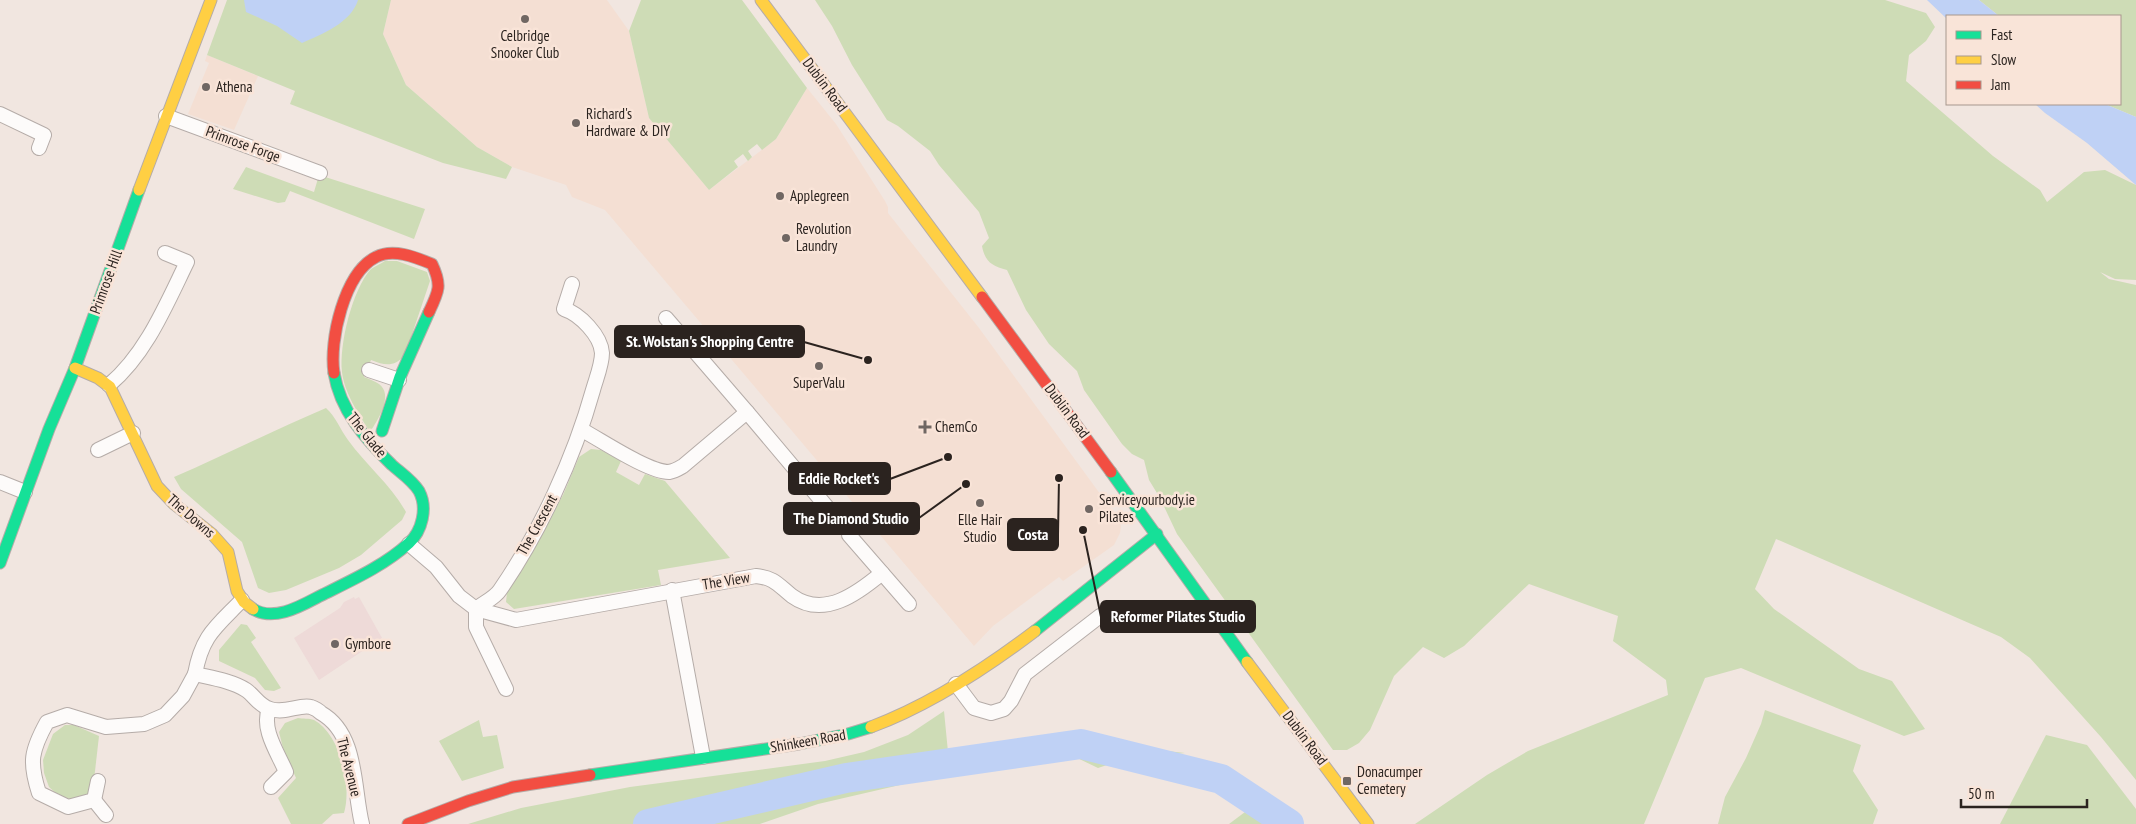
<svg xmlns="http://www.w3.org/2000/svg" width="2136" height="824" font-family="'PT Sans Narrow',sans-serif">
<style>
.built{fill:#f4dfd3}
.education{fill:#eedad8}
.green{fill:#cedcb6}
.water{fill:#bfd1f5}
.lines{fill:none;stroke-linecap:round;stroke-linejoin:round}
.river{stroke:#bfd1f5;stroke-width:30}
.street-casing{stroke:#b5aca8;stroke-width:16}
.fast-casing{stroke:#b5aca8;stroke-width:13}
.slow-casing{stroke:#b5aca8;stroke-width:13}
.jam-casing{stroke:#b5aca8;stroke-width:13}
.street{stroke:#fdfbfa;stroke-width:14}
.fast{stroke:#16e098;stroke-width:11}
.slow{stroke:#ffcf43;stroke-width:11}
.jam{stroke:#f24e42;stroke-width:11}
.poi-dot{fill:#706763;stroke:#f9e4d8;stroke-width:2}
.labels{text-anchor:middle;stroke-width:5;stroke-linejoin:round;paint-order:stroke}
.poi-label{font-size:15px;fill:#2b231f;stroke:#f9e4d8;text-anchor:start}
.street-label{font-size:15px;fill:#2b231f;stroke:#f9e4d8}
.leader{fill:none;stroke:#2b231f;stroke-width:2}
.callout-dot{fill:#2b231f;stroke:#f9e4d8;stroke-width:2}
.callout{fill:#2b231f;stroke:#2b231f;stroke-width:2}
.callout-label{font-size:16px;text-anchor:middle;font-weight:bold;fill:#fff}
</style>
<rect width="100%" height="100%" fill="#f1e6e0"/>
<!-- built -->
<g class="built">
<path d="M391 0H607L629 31 649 118 709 190 776 139 807 88 836 124 885 201 888 207V213L979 328 1117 517 1121 526 1120 533 1114 545 1063 581 1059 577 993 626 974 646 605 210 572 197 566 185 512 167 477 147 406 85 383 34Z"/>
<path d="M207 55 258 76 234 130 188 114 209 63 205 61Z"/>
</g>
<!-- education -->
<path class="education" d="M354 597 355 599 359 597 382 638 319 680 294 638 340 608 344 602Z"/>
<!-- green -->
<g class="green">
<path d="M227 0H391L383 34 406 85 477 147 512 167 506 179 443 163 290 104 295 91 207 55Z"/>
<path d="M641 0H742L807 88 776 139 762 150 757 144 748 151 752 157 748 161 743 154 734 161 738 167 709 190 649 118 629 31Z"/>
<path d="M815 0H1885L1926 13 1935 27 1926 41 1909 55 1906 81 1993 156 2040 190 2047 202 2084 172 2105 170 2136 185V280L2115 279 2100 272 2109 279 2136 285V780L2101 737 2030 658 2001 637 1776 539 1755 589 1774 609 1859 669 1892 681 1925 729 1904 736 1741 668 1705 678 1644 824H1415L1487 775 1528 751 1668 695 1666 680 1613 641 1618 616 1529 584 1464 646 1444 658 1423 647 1394 676 1370 730 1359 743 1347 750H1333L1177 534 1160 498 1149 480 1144 460 1132 454 1122 444 1084 390 1077 371 1049 344 1026 310 1007 270C992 266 985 262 982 246L989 238 979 212 939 165 930 151 898 126 887 120 852 65 832 26Z"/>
<path d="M1979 0H2136V117L2105 104H2120V16H1999Z"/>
<path d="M246 167 314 192 319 175 425 209 414 239 290 191 285 202 278 203 233 189Z"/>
<path d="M385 261H397L427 272 430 281 405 355C394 367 386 366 371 360L364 377C369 379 375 381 379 384 394 395 378 420 370 432 359 415 344 392 342 372 339 345 352 290 371 269 375 266 381 264 385 261Z"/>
<path d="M326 408C336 417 340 429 348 440 366 465 391 485 406 512L402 520 361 555 339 568 286 590 269 593 258 588 242 542 181 489 174 477C225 455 274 430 326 408Z"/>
<path d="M591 449 601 450 621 461 616 472 639 485 645 474 665 481 730 558 658 570 661 585 514 609 506 602 507 593 563 495 579 457Z"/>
<path d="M241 624 247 625 256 638 251 642 281 688 274 691 265 690 255 678 219 661V650Z"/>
<path d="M1765 710 1861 745 1853 771 1878 810 1873 824H1718L1725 797 1746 758 1761 724Z"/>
<path d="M944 711 948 752C964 749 980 745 997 743 1059 735 1123 746 1185 753L1125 759 1098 768 1071 755 969 769 818 804 760 824H468L521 808 630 787 825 761 864 752 908 735Z"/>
<path d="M298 718C303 719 309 718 314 720 341 735 352 786 344 813L333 814 322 824H291L278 798 296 778 283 748 279 732 285 723Z"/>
<path d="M479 720 483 737 497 735 504 768 462 781 439 741Z"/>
<path d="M65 725H74L99 736 94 780 89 794 72 800 58 795 49 787 44 773 43 760 53 734Z"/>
<path d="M2046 735 2087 745 2136 809V824H2000Z"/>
<path d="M1257 803 1271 811 1284 822V824H1229Z"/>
</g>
<!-- water -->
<g class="water">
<path d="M244 0H358C351 23 322 34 302 43L277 26 246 12Z"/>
<path d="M1927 0H1979L1999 16H1947V19Z"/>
<path d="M2035 104H2105L2136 117V185L2087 143 2045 113Z"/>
</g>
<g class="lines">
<!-- river -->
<path class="river" d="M648 824 846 778 1081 744 1221 779 1289 824"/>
<!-- street casing -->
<g class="street-casing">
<g id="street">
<path d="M0 114 44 135 39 148"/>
<path d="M166 116 320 173"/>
<path d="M369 370 399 380"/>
<path d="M109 385C146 354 166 305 187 262L165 253"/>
<path d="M747 412 837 519"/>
<path d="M582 430C601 440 648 472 669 472 675 471 678 469 683 466L747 412 666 318"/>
<path d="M98 450 133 433"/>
<path d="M0 482 25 492"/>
<path d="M849 535 909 604"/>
<path d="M409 544 436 567 459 596 476 609 516 620 756 576C775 578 778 585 792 596 824 619 858 593 882 573"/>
<path d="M672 590 703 757"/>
<path d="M242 600C216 627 202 635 195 674 212 678 232 681 246 690 255 696 258 705 270 709 286 714 299 704 311 707 314 708 319 711 321 713 358 734 353 788 362 824"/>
<path d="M476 609C483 603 495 598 500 590 540 532 574 458 593 390 596 379 602 365 602 353 601 336 580 314 564 309L572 284"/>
<path d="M476 609V627L506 689"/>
<path d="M956 684 974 708 991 713 1004 709 1011 701 1025 674 1100 616 1119 609 1130 623"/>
<path d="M269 709C261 729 278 753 286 772L271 787"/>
<path d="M98 781 94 800 68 807 39 793C29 762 31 751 47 722L67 715 106 727 144 724 165 715 183 696 195 674"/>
<path d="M94 800 106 815"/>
</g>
</g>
<!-- fast casing -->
<g class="fast-casing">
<g id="fast">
<path d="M382 431 400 377 429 312"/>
<path d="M1111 472 1247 662"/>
<path d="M0 563 49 429 75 368 139 190"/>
<path d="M253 609C274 622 301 606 320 596 350 581 384 566 409 543 422 531 428 508 419 491 412 480 401 473 392 465 365 439 340 410 334 373"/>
<path d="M1035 631 1157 534"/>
<path d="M590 775 799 744 848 734 871 727"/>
</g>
</g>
<!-- slow casing -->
<g class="slow-casing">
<g id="slow">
<path d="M761 0 982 297"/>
<path d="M139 190 211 0"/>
<path d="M75 368 98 378 110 387 157 486 174 504 212 534 228 552 237 591 244 602 253 609"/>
<path d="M1247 662 1368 824"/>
<path d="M871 727C930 705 985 669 1035 631"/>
</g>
</g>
<!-- jam casing -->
<g class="jam-casing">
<g id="jam">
<path d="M982 297 1111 472"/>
<path d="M334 373C329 341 344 273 376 257 393 248 415 257 432 264 442 285 439 291 429 312"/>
<path d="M408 824 468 801 513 787 590 775"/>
</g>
</g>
<!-- street -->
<use href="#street" class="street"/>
<!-- fast -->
<use href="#fast" class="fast"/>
<!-- slow -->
<use href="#slow" class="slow"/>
<!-- jam -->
<use href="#jam" class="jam"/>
</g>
<!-- markers -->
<g class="poi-dot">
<circle cx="525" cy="19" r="5"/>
<circle cx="206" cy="87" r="5"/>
<circle cx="576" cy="123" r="5"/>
<circle cx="780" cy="196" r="5"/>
<circle cx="786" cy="238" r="5"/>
<circle cx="819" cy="366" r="5"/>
<path d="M922.5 419.5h5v5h5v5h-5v5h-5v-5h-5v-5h5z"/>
<circle cx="980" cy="503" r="5"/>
<circle cx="1089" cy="509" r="5"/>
<circle cx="335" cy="644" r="5"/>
<rect x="1342" y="776" width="10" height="10" rx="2.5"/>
</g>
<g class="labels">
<!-- poi labels -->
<g class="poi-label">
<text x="525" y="41" text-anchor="middle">Celbridge<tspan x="525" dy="17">Snooker Club</tspan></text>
<text x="216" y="92">Athena</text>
<text x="586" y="119">Richard's<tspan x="586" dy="17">Hardware &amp; DIY</tspan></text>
<text x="790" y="201">Applegreen</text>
<text x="796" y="234">Revolution<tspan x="796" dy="17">Laundry</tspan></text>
<text x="819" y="388" text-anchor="middle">SuperValu</text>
<text x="935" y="432">ChemCo</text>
<text x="1099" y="505">Serviceyourbody.ie<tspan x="1099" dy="17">Pilates</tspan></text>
<text x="980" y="525" text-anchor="middle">Elle Hair<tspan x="980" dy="17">Studio</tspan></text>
<text x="345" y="649">Gymbore</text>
<text x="1357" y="777">Donacumper<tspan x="1357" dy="17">Cemetery</tspan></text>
</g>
<!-- street labels -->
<g class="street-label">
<text transform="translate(825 85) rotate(53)" y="5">Dublin Road</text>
<text transform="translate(243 144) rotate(20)" y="5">Primrose Forge</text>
<text transform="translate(106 282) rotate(-70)" y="5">Primrose Hill</text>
<text transform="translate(1067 411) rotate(53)" y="5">Dublin Road</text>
<text transform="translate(367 435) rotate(51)" y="5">The Glade</text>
<text transform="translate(191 516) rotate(41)" y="5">The Downs</text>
<text transform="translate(537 525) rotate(-61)" y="5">The Crescent</text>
<text transform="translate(726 581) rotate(-9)" y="5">The View</text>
<text transform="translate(1305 738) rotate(53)" y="5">Dublin Road</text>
<text transform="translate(808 741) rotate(-10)" y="5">Shinkeen Road</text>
<text transform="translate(349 767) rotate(76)" y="5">The Avenue</text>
</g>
</g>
<!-- callouts -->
<path class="leader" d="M868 360L804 342M948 457L890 479M966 484L919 518M1059 478L1058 535M1083 530L1101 617"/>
<g class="callout-dot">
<circle cx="868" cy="360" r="5"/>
<circle cx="948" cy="457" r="5"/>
<circle cx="966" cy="484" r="5"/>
<circle cx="1059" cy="478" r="5"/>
<circle cx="1083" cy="530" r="5"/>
</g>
<g class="callout">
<rect x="615" y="326" width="189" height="31" rx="5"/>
<rect x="789" y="463" width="101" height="31" rx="5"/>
<rect x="784" y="503" width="135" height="31" rx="5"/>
<rect x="1008" y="519" width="50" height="31" rx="5"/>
<rect x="1101" y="601" width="154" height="31" rx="5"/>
</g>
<g class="callout-label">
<text x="710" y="347">St. Wolstan's Shopping Centre</text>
<text x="839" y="484">Eddie Rocket's</text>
<text x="851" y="524">The Diamond Studio</text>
<text x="1033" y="540">Costa</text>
<text x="1178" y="622">Reformer Pilates Studio</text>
</g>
<!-- legend -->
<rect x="1946" y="15" width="175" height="90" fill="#f9e4d8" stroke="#a7978e"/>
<rect x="1956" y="31" width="25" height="8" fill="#16e098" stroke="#a7978e"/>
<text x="1991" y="40" font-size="15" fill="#2b231f">Fast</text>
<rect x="1956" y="56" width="25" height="8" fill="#ffcf43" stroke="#a7978e"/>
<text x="1991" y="65" font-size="15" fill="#2b231f">Slow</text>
<rect x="1956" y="81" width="25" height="8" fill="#f24e42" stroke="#a7978e"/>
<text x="1991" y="90" font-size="15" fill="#2b231f">Jam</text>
<!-- scale -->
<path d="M1961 799v8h126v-8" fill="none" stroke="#2b231f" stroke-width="2.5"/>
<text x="1968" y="799" font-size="15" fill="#2b231f" stroke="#f9e4d8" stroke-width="4" paint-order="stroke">50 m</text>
</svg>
